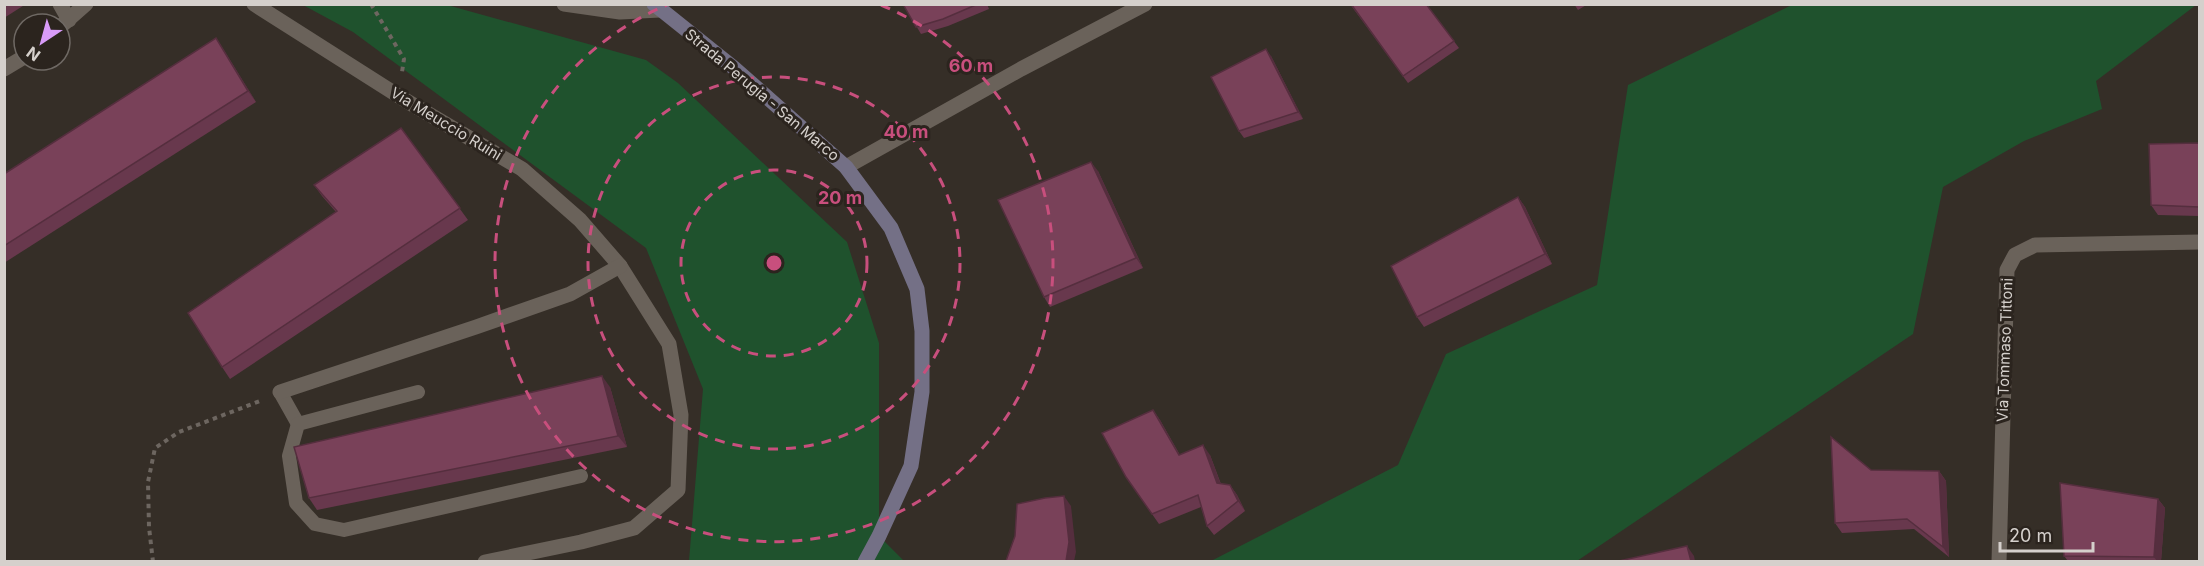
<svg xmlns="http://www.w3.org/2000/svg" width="2204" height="566" font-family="Inter,sans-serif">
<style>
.green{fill:#1f522d}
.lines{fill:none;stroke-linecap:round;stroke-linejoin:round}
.path{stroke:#6d6660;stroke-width:4;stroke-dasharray:4.5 4.5;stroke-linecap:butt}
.service{stroke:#6a625a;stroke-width:14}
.minor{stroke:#6a625a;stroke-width:15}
.tertiary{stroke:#6a625a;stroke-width:15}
.secondary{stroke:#747086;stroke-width:15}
.wall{fill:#68384d}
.shaded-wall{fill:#552e3e}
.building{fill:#794159;stroke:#552e3e;stroke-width:1.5}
.ring{fill:none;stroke:#c84f7d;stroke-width:3;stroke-dasharray:10 8}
.labels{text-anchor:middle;stroke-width:6;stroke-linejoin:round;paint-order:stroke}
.street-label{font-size:15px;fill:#d5d0cc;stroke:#2b241e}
.centre{fill:#c84f7d;stroke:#2b241e;stroke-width:3}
.ring-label{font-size:18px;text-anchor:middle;font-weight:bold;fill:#c84f7d;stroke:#2b241e;stroke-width:6;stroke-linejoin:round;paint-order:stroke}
</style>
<rect width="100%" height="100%" fill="#352e27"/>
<!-- green -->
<g class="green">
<path d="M1794 4 2196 5 2096 81 2102 109 2024 141 1943 187 1913 334 1577 561H1211L1398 465 1446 354 1597 285 1628 85Z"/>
<path d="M303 5H447L646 60 678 83 847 242 879 343V536L904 561H689L703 389 646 248 353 32Z"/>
</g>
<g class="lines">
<!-- path -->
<g class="path">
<path d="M371 4 404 59 402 72"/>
<path d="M153 562 149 527 148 482 155 448 179 432 260 401"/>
</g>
<!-- service -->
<g class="service">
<path d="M280 392 298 424"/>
<path d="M418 392 298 424 289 456 296 503 315 524 344 530 581 476"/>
</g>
<!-- minor -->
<g class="minor">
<path d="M60 4 69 20"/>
<path d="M254 4 405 100 522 169 580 220 620 266 669 344 681 415 678 490 634 528 581 542 485 562"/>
<path d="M60 27 86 4"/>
<path d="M4 69 24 57"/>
<path d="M846 167 1021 69 1145 4"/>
<path d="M280 392 476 327 570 294 620 266"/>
<path d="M1999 562 2007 270 2015 255 2035 245 2200 242"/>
</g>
<!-- tertiary -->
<path class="tertiary" d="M564 4 620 12 660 10"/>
<!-- secondary -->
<path class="secondary" d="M654 4 734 68 846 167 891 228 917 289 922 331V392L911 466 879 536 865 562"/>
</g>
<!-- wall -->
<g class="wall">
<path d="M4 4H26L4 18Z"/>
<path d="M903 4H987L989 9 948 26 921 34Z"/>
<path d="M1350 4H1426L1459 48 1408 83Z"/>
<path d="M1574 4H1588L1578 10Z"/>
<path d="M216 38 256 102 4 263V174Z"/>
<path d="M1271 56 1303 119 1244 138 1239 131Z"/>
<path d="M401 128 468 220 230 379 222 367 336 212 322 196 314 185Z"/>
<path d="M2199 143V216L2158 215 2151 205Z"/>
<path d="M1098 171 1143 268 1050 307 1044 297Z"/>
<path d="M1518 197 1525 207 1552 264 1424 327 1417 317Z"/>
<path d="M610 387 627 447 317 510 309 498Z"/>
<path d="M1153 410 1160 420 1180 455H1210L1221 484 1230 485 1237 495 1245 511 1214 535 1207 526 1201 507 1159 524 1126 477Z"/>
<path d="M1871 470 1939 471 1946 481 1949 557 1914 529 1842 533 1835 523Z"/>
<path d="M2158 499 2165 508 2161 561H2068L2064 556Z"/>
</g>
<!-- shaded-wall -->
<g class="shaded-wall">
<path d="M216 38 224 50 256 102 248 91Z"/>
<path d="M1266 49 1271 56 1303 119 1298 112Z"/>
<path d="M1091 162 1098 171 1143 268 1136 258Z"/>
<path d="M1518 197 1525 207 1552 264 1545 254Z"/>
<path d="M602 376 610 387 627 447 618 436Z"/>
<path d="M1153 410 1160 420 1185 465 1179 455Z"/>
<path d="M1203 445 1210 455 1224 493 1217 483Z"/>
<path d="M1939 471 1946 481 1949 557 1943 547Z"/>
<path d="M1230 485 1237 495 1245 511 1238 501Z"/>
<path d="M1064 496 1071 506 1076 552 1074 561H1066Z"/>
<path d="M2158 499 2165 508 2161 561H2157L2154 557Z"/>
<path d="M1687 546 1694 556 1695 561H1691Z"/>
</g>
<!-- building -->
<g class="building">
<path d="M903 4H978L943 19 916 27Z"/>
<path d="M1351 4H1426L1454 41 1403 76Z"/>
<path d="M216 38 248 91 4 246V174Z"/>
<path d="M1266 49 1298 112 1239 131 1211 77Z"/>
<path d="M401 128 460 208 222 367 188 313 337 211 314 185Z"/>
<path d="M2199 143V207L2151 205 2149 144Z"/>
<path d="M1091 162 1136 258 1044 297 998 200Z"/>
<path d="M1518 197 1545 254 1417 317 1391 266Z"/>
<path d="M602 376 618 436 309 498 294 447Z"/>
<path d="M1153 410 1179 455 1203 445 1217 483 1230 485 1238 501 1207 526 1198 495 1152 514 1126 477 1102 433Z"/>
<path d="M1831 437 1871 470 1939 471 1943 547 1907 519 1835 523Z"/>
<path d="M2060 483 2158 499 2154 557 2064 556Z"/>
<path d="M1064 496 1069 542 1066 561H1006L1015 536 1017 504 1045 498Z"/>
<path d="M1687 546 1691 561H1619Z"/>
</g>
<!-- distance rings -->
<g class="ring">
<circle cx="774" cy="263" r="93"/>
<circle cx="774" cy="263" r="186"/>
<path d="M881 5A279 279 0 1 1 667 5"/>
</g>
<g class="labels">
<!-- street labels -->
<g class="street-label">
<text transform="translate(762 95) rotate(40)" y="5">Strada Perugia - San Marco</text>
<text transform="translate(446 124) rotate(31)" y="5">Via Meuccio Ruini</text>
<text transform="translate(2005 350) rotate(-88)" y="5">Via Tommaso Tittoni</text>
</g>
</g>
<circle cx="774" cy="263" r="9" class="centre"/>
<g class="ring-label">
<text x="971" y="72">60 m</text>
<text x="906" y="138">40 m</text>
<text x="840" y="204">20 m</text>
</g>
<!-- border -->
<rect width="2204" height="566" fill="none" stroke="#d5d0cc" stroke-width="12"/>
<!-- north arrow -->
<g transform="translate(42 42) rotate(216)"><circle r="28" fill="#2b241e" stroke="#6f6964" stroke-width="1.5"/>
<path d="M0-4.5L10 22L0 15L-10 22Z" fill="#d89bf8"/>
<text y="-9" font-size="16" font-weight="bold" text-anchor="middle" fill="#d5d0cc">N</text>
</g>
<!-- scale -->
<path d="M2000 542v9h93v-9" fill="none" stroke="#d5d0cc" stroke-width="3"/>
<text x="2009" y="542" font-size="18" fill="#d5d0cc" stroke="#2b241e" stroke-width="4.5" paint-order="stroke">20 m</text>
</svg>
